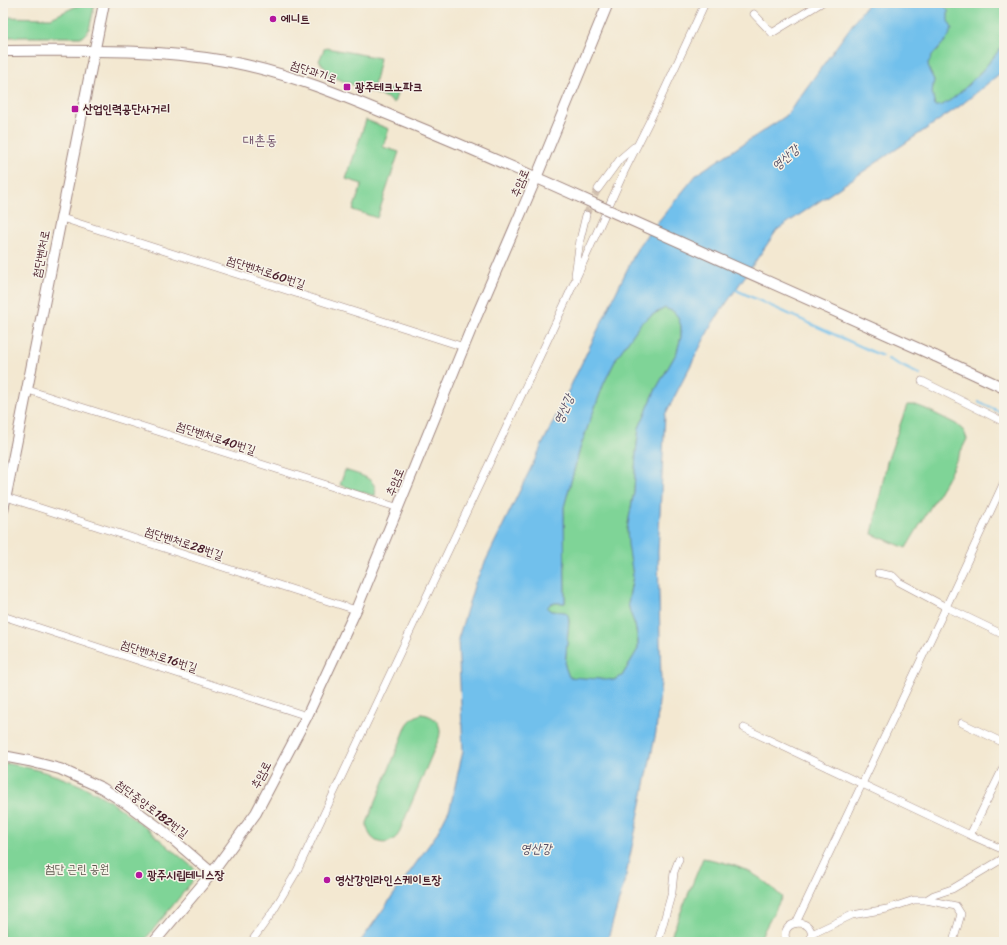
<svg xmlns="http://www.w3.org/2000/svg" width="1007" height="945" font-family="Sriracha,'Poor Story',sans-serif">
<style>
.green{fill:#7fd497;stroke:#647a61}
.water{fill:#71c0ec;stroke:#5e708c;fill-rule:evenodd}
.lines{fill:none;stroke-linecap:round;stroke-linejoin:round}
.stream{stroke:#71c0ec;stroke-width:2}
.street-tunnel{stroke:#d1c0b0;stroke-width:7;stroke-dasharray:7 3.5;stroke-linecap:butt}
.street-casing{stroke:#9e847e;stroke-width:8}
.secondary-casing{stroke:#9e847e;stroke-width:12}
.street{stroke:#fff;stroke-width:7}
.secondary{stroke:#fff;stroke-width:10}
.secondary-bridge-casing{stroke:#9e847e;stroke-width:12;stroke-linecap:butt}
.secondary-bridge{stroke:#fff;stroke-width:10}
.poi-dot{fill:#b5179e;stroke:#f7f3e8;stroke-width:1.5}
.labels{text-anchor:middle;stroke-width:3;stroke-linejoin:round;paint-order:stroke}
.poi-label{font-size:12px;font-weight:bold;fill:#4a1f2b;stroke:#f7f3e8;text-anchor:start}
.street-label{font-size:12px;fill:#4a1f2b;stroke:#f7f3e8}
.park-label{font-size:12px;fill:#5a554b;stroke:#f7f3e8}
.water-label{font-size:13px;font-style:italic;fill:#564f65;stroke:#f7f3e8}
.quarter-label{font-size:14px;fill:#75566d;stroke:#f7f3e8}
</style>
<rect width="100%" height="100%" fill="#f7f3e8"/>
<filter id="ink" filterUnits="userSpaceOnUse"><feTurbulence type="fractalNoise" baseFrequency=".025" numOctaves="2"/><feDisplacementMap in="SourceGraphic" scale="8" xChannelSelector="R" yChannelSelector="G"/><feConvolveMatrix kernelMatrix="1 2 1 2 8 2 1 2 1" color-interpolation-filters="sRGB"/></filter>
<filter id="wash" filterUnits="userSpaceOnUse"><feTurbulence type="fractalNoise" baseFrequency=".012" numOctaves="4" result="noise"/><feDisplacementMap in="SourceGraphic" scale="16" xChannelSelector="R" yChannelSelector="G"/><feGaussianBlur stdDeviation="0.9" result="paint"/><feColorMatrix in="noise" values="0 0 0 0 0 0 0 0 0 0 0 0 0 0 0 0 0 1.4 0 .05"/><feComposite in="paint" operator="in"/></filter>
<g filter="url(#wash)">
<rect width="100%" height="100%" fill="#f3e8d1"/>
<!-- green -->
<g class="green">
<path d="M83 3H95L89 30 82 37H3V17L51 18Z"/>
<path d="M944 3H1004V41C1000 54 957 99 944 105 942 106 938 106 935 107L932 92 934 80C932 75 927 69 928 63 930 56 936 53 940 47 945 39 948 19 948 10L945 7Z"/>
<path d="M327 48 380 58 374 86 398 91 394 103 387 98 328 75 327 70 319 61 324 49Z"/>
<path d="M366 120 389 129 383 147 399 152 377 218 353 210 362 184 346 179Z"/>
<path d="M665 308 674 312 678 317 681 326V337L677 352 656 389 639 428 636 452 634 492 627 529 633 576 628 603 630 612 635 625 638 640V649L622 676 614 680 569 678 565 666 569 622 568 615 565 612 551 611 547 608 551 603H565L564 507 581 445 604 383 617 357 641 323 652 315Z"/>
<path d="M907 405H916L926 409 956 424 964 431 967 439 946 481 906 548 872 534 887 462Z"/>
<path d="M345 470C358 475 379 477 375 496L340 485Z"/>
<path d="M421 714C435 715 443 725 439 738L398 835C386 850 367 842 367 823L407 725C411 719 414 717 421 714Z"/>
<path d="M3 763C39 768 81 782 111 802 141 822 168 847 195 869L196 877 143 942H3Z"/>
<path d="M703 858C725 862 748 868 765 882 771 886 776 892 782 897L758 942H670L673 931Z"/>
</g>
<!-- water -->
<path class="water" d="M868 3H944L945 7 948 10V21L952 28 948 38 934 53 928 63 929 70 934 80 932 92 935 106C938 106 942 106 944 104 957 99 1000 54 1004 41V70L960 106 777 230 712 324 665 415 658 552 661 682 656 732 625 880 607 942H360L436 835 450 808 463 751 458 639 475 583 639 245 697 174 786 116ZM665 308 674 312 678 317 681 326V337L677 352 656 389 639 428 636 452 634 492 627 529 628 545 633 576 628 603 630 612 635 625 638 640V649L622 676 614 680 569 677 565 666 569 621 568 615 565 612 551 611 547 608 551 603H565L564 507 581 445 604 383 617 357 641 323 652 315Z"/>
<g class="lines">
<!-- stream -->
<g class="stream">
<path d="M736 290 882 356"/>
<path d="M888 359 920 375"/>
<path d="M979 402 1004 414"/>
</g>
</g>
</g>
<g filter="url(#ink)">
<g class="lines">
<!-- street-tunnel -->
<path class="street-tunnel" d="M586 215 598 189"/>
<!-- street casing -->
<g class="street-casing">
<g id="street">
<path d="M754 14 772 33 821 3"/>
<path d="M598 189 620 159 634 147"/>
<path d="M62 218 464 347"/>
<path d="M575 275 580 240 586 215"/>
<path d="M922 381 1004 422"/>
<path d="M28 390 399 508"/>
<path d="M6 497 356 610"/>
<path d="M878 573 893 576 899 582 946 607 1004 635"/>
<path d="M3 616 307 716"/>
<path d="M962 723 1004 743"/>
<path d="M744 728 970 835 1004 766"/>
<path d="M970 835 1004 850"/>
<path d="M926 900 956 906 961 914 953 942"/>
<path d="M796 923 946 607 1004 482"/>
<path d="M812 934 852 915 887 909 914 900H926L934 895 952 889 1004 858"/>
<path d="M251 942 272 913 297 871 564 305 624 172 659 102 705 3"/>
<path d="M658 942 672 892 674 872 679 859"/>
<path d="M787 942C776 918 820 916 810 942"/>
</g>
</g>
<!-- secondary casing -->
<g class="secondary-casing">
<g id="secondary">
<path d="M3 51C79 51 156 48 231 62 289 73 344 96 399 119 465 146 531 175 597 205"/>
<path d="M935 356 1004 388"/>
<path d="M3 510 104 3"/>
<path d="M3 756 29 761 60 769 102 788 127 804 162 830 212 873"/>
<path d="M154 942 212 873 256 813 307 716 356 610 471 329 536 178 608 3"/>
</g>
</g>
<!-- street -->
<use href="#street" class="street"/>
<!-- secondary -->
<use href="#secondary" class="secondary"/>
<!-- secondary-bridge casing -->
<g class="secondary-bridge-casing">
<path id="secondary-bridge" d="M597 205 935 356"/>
</g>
<!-- secondary-bridge -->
<use href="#secondary-bridge" class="secondary-bridge"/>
</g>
</g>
<!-- markers -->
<g class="poi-dot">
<circle cx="273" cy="19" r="4"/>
<rect x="343" y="83" width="8" height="8" rx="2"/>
<rect x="71" y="105" width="8" height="8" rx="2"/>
<circle cx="139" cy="875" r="4"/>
<circle cx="327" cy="880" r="4"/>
</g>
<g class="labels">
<!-- poi labels -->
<g class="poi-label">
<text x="281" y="23">에니트</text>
<text x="355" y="91">광주테크노파크</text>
<text x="83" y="113">산업인력공단사거리</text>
<text x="147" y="879">광주시립테니스장</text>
<text x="335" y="884">영산강인라인스케이트장</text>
</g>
<!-- street labels -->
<g class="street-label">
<text transform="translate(314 72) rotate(19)" y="4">첨단과기로</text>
<text transform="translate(520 183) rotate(-67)" y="4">추암로</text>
<text transform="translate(41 254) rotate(-79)" y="4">첨단벤처로</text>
<text transform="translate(266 272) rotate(18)" y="4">첨단벤처로60번길</text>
<text transform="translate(216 438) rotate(18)" y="4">첨단벤처로40번길</text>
<text transform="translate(395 482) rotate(-68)" y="4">추암로</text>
<text transform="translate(184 543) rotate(18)" y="4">첨단벤처로28번길</text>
<text transform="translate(159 656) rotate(18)" y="4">첨단벤처로16번길</text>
<text transform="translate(261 775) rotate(-62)" y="4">추암로</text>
<text transform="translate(152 809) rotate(37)" y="4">첨단중앙로182번길</text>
</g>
<!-- park labels -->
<g class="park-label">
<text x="77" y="873">첨단 근린 공원</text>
</g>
<!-- water labels -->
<g class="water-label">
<text transform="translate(785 157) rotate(-41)" y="5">영산강</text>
<text transform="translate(563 409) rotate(-66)" y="5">영산강</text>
<text x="536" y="853">영산강</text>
</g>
<!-- quarter labels -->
<g class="quarter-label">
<text x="260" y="145">대촌동</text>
</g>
</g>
<!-- margin -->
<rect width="1007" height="945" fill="none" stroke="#f7f3e8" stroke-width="16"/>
</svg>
